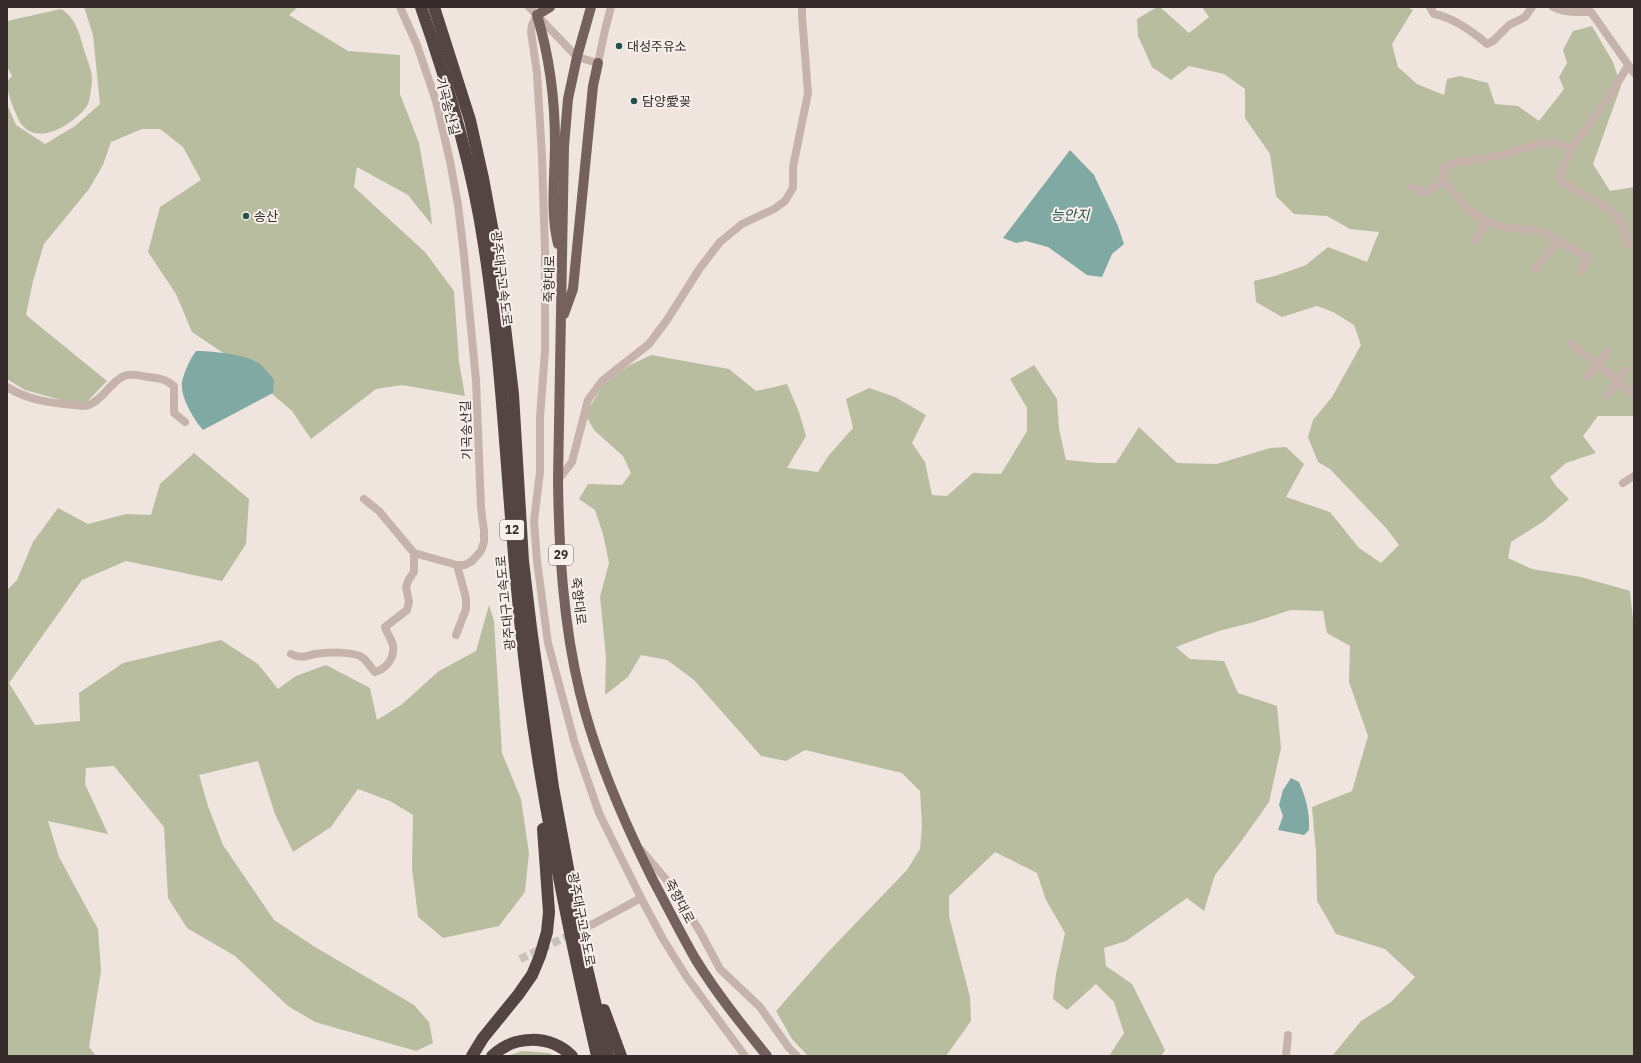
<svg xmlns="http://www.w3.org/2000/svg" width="1641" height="1063" font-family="'IBM Plex Sans','Noto Sans KR',sans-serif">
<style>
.green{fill:#b8bda0}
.water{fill:#81a9a4}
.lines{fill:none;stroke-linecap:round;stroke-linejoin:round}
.minor-tunnel{stroke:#cac0ba;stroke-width:8;stroke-dasharray:8 4;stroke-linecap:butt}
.minor{stroke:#c6b3ac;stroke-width:8}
.major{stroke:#75615d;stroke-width:10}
.highway{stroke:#554542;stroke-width:12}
.poi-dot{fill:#25514d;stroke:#f7efea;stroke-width:1.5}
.labels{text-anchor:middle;stroke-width:4;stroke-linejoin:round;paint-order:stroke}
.shield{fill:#f7efea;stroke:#6f6664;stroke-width:1}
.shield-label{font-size:12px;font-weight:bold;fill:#352b2a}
.poi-label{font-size:13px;fill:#352b2a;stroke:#f7efea;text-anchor:start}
.street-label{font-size:13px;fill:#352b2a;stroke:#f7efea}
.water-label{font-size:14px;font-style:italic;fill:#25514d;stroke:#f7efea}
</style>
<rect width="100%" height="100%" fill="#efe5de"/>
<!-- green -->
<g class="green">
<path d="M84 7H298L289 15 348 51 400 55V94L419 143 430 205 432 225 408 195 357 167 354 187 425 252 454 291 459 362 465 396 402 385 376 389 311 439 292 411 229 357 192 332 176 294 148 252 160 207 201 180 183 147 160 129H142L111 142 103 165 89 189 44 244 33 281 26 315 107 381 83 406 25 390 7 379V104L16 125 45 144 75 126 100 104 93 35Z"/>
<path d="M1157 7H1160L1189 33 1209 17 1202 7H1407L1413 10 1392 44 1398 67 1417 84 1444 95 1447 79 1460 76 1488 83 1495 104 1518 106 1539 121 1564 89 1559 77 1567 63 1563 50 1573 31 1592 26 1613 62 1621 86 1593 164 1610 191 1634 187V416H1598L1583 436 1596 453 1566 463 1550 477 1556 486 1569 499 1544 521 1511 542 1508 558 1532 569 1581 577 1630 591 1634 629V1056H1332L1361 1021 1391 1002 1415 977 1385 949 1336 934 1317 901 1316 852 1312 807 1352 791 1368 736 1349 682 1350 646 1327 633 1323 611 1291 610 1254 622 1219 631 1176 647 1190 659 1224 661 1238 693 1277 706 1281 748 1269 802 1240 843 1215 875 1204 911 1187 898 1126 941 1104 948 1106 966 1132 984 1165 1050 1161 1056H1109L1124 1033 1114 1002 1096 984 1067 1010 1053 999 1056 974 1065 933 1046 900 1037 873 995 852 949 896V916L970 997 971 1021 946 1056H808L792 1039 776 1011 828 952 907 870 920 849 922 826 920 791 902 773 805 750 786 761 761 756 694 680 667 660 641 655 628 677 605 695 606 657 600 597 609 563 603 534 595 510 579 499 588 484 622 485 631 473 623 456 595 431 585 415 603 385 628 366 651 355 729 369 756 391 787 384 799 412 806 436 787 468 818 472 829 455 853 428 846 399 869 388 895 397 926 415 912 443 925 462 932 495 947 496 973 473 1001 474 1027 431V408L1010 379 1034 365 1057 399 1059 429 1066 460 1097 463H1116L1139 427 1177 463 1217 464 1270 448 1286 447 1304 464 1286 497 1330 512 1359 548 1381 563 1399 545 1386 528 1330 469 1318 462 1308 437 1313 420 1332 397 1361 345 1354 325 1333 312 1317 306 1282 317 1256 302 1254 281 1275 276 1306 265 1328 247 1367 262 1379 232 1350 229 1327 216 1294 214 1276 196 1270 154 1245 118V89L1224 74 1189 66 1171 80 1152 67 1138 36 1137 19Z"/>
<path d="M61 9C75 17 80 34 84 50 87 59 92 70 92 79 92 84 90 102 87 106 76 122 40 146 23 126 18 121 16 113 13 107 10 98 7 91 7 81L12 76 9 70 7 69V21Z"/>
<path d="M194 453 249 499 246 544 222 581 126 561 82 580 9 683 35 725 80 721 79 693 123 663 221 640 258 664 278 689 296 676 326 665 370 688 377 720 401 705 439 671 476 651 489 605 494 621 502 753 521 799 529 853 525 892 499 926 443 938 418 917 412 868 413 815 390 801 358 789 331 827 293 852 275 814 258 761 199 775 208 806 223 845 274 920 315 947 414 1005 429 1022 433 1043 416 1051 315 1022 288 1006 235 956 187 928 168 898 164 827 114 766 86 768 85 784 108 834 48 821 59 857 98 929 101 971 89 1047 96 1056H7V590L17 580 33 542 58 508 88 524 126 514 151 515 160 484Z"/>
<path d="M522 1051 549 1053 554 1056H507Z"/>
</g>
<!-- water -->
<g class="water">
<path d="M1070 150 1094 175 1118 226 1124 244 1112 254 1102 277 1087 275 1048 247 1026 241 1016 243 1003 238Z"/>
<path d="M196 351C211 351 250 354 262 366 266 370 270 375 274 380L273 393 203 430C194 420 180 397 182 382 184 372 190 359 196 351Z"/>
<path d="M1291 778 1299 782C1306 798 1310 813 1309 830L1304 835 1278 830 1283 816 1279 805 1283 790Z"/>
</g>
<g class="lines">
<!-- minor-tunnel -->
<path class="minor-tunnel" d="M520 959 593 924"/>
<!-- minor -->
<g class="minor">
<path d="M529 7 577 57 598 63 605 30 611 7"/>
<path d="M1430 7 1434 14C1454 18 1472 31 1487 44L1493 41 1509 25 1525 17 1532 7"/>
<path d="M1553 7C1564 13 1580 12 1591 12L1634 73"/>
<path d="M537 15 532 25 531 32 537 73 542 156 545 251V351L540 417V472L534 521 537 561 548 643 575 744 599 813 641 898 663 939 686 976 745 1056"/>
<path d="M1571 149 1559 177 1562 182C1578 192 1610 206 1620 221 1625 227 1626 237 1628 245"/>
<path d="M1412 187 1425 193 1444 181"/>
<path d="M1473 241 1487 222"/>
<path d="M1534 270 1558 241"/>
<path d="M1581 271 1588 258 1546 233 1526 229 1505 227 1487 222 1467 208 1442 179 1443 168 1454 163 1498 156 1542 143H1556L1571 149 1604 104 1628 66"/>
<path d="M1571 343 1634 394"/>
<path d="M1588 376 1598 365 1607 351"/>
<path d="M7 387C28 400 50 403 74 405 79 405 85 407 89 405 104 399 110 382 124 376 132 373 141 376 148 377 158 378 166 379 174 386V413L185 422"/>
<path d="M1607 395 1619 382 1624 370"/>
<path d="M558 480 572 462 588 400 602 381 649 344 667 320 700 268 720 242 742 224 774 209 785 201 793 188V167L808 93 802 16V7"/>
<path d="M1623 483 1634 476"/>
<path d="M364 499 379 511 414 553"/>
<path d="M456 635 466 609V598L457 565"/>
<path d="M291 654C301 659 305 656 315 654 326 652 355 651 363 658 367 661 371 668 375 672 386 669 395 658 393 645 391 639 387 633 385 627L407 610 409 602 406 587 409 579 414 572V553L457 565H465L472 561 481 551 484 542V531L481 508 476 380 464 255 458 205 450 161 436 101 417 45 400 7"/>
<path d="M641 850 665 878 698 928 720 969 760 1007 789 1048 797 1056"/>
<path d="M593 924 641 898"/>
<path d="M1286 1056 1288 1035"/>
</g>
<!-- major -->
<g class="major">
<path d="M550 7 537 15C549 55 555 101 555 143 555 176 550 211 558 244"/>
<path d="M591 7 577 57 568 99 564 146 558 480C559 551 563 623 580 693 596 758 623 820 653 880 667 906 681 934 696 960 717 994 742 1025 767 1056"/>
<path d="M564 314 573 289 593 86 598 63"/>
</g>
<!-- highway -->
<g class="highway">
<path d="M421 7C448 84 472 164 484 245 504 372 507 501 521 629 536 773 565 915 597 1056"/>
<path d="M434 7 470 120 483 178 495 243 513 394 523 561 531 628 553 787 585 960 608 1056"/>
<path d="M604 1010 621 1056"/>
<path d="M472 1056 483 1038 518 995 532 975 540 956 547 932 549 912 543 829"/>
<path d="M492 1056C514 1035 549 1034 572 1056"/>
</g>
</g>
<!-- markers -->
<g class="poi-dot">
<circle cx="619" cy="46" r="4"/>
<circle cx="634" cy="101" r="4"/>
<circle cx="246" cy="216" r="4"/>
</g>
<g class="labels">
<!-- shield labels -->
<g class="shield">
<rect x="500" y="520" width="24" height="20" rx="3"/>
<rect x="549" y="545" width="24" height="20" rx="3"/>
</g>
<g class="shield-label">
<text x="512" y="534">12</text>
<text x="561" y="559">29</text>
</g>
<!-- poi labels -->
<g class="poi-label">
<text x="627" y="51">대성주유소</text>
<text x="642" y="106">담양愛꽂</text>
<text x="254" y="221">송산</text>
</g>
<!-- street labels -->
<g class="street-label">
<text transform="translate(448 106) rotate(75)" y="5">기곡송산길</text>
<text transform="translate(502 278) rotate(83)" y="5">광주대구고속도로</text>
<text transform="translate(549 279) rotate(-89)" y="5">죽향대로</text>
<text transform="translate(466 430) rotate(-92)" y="5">기곡송산길</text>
<text transform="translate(579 601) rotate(83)" y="5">죽향대로</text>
<text transform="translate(505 603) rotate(-96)" y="5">광주대구고속도로</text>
<text transform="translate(680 901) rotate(62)" y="5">죽향대로</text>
<text transform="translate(582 919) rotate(79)" y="5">광주대구고속도로</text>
</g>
<!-- water labels -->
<g class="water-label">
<text x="1070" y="220">능안지</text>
</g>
</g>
<!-- border -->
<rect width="1641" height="1063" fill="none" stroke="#352b2a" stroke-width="16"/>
</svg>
